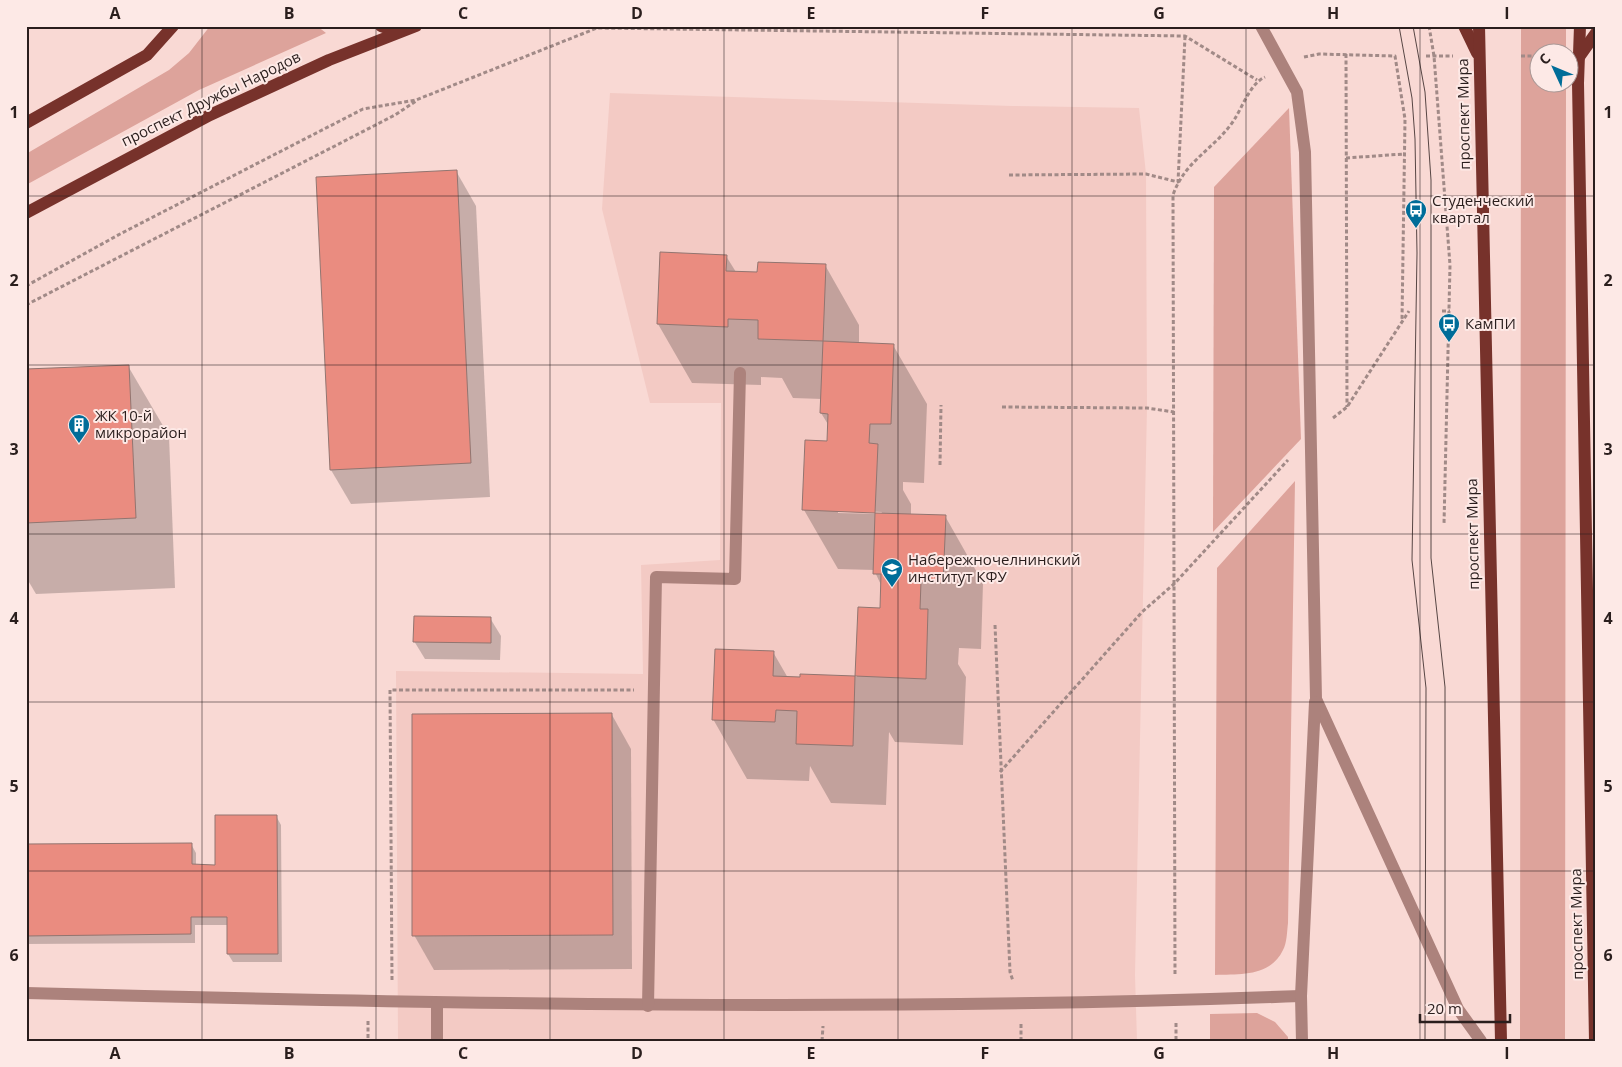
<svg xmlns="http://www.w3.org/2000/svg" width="1622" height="1067" font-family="'Open Sans',sans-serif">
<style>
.built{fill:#f3cac4}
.green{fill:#dda39b}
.shadow{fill:#0003;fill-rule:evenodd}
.building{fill:#ea8c80;stroke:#927570}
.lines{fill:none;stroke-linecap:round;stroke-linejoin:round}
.path{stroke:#a18a87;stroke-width:3;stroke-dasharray:4 2.5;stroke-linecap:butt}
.minor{stroke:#ac827c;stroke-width:12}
.major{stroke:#77322b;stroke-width:12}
.tram{stroke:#574644;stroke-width:1}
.grid{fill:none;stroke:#2a1e1d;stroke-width:1;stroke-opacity:0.55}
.labels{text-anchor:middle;stroke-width:4;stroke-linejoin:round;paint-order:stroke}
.street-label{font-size:15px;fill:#2a1e1d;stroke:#fde9e6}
.poi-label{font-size:15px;fill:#2a1e1d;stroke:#fde9e6;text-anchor:start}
.neatline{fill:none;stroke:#2a1e1d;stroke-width:2}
.grid-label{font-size:16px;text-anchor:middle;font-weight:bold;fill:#2a1e1d}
</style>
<rect width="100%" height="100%" fill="#f9d9d4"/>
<!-- built -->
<path class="built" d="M610 93 1012 106 1139 108 1146 174 1147 408 1135 975 1137 1041H398L396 671 643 674 641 565 720 560 721 403H650L602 209Z"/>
<!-- green -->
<g class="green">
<path d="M210 26H317L326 33 199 90 26 185V154L169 70 189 53Z"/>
<path d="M1521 26H1566V52H1540V82L1566 83 1565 1041H1520Z"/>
<path d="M1289 108 1301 439 1213 532 1214 187Z"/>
<path d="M1295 481 1288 923C1287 931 1287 943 1283 950 1270 977 1241 974 1215 975L1217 568Z"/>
<path d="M1257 1013 1275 1022 1288 1037V1041H1210V1014Z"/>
</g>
<!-- shadow -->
<g class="shadow">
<path d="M456 171 476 206 490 497 351 504 331 470Z"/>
<path d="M726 256 736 272 759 274 825 265 859 325V344L893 345 927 404 924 483 903 482V490L911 504V515L945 516 983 583 981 649 959 648 958 664 966 677 963 745 895 742 889 732 886 805 831 803 810 766 809 781 747 779 713 719 773 652 788 678H801V675L857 677 859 608 881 609 882 587 874 570 838 569 804 510 828 442 829 426 821 413 822 399 793 398 782 378 761 377V385L692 383 658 324ZM838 510 882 512 881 514 838 513Z"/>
<path d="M128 366 169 436 175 588 36 594 26 577V371Z"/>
<path d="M490 618 501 636 500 660 425 659 414 641Z"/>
<path d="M612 715 631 749 632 969 434 970 414 935Z"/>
<path d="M276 816 281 825 282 962H233L228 954V925H195V943L26 944V845L191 844 196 853V866H217Z"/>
</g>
<!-- building -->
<g class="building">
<path d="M457 170 471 463 330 470 316 177Z"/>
<path d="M660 252 727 255 726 271 757 272 758 262 826 264 823 341 758 339V320L728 319V327L657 324Z"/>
<path d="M823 341 894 344 891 424H870L869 443 878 444 875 513 802 510 805 440 827 441 828 414 820 413Z"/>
<path d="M129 365 136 518 26 523V369Z"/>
<path d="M875 513 946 515 943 583 921 582 920 609H928L926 679 855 676 858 607 880 608 881 574H873Z"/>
<path d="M414 616 491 617V643L413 642Z"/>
<path d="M715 649 774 651 773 676 800 677V674L855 676 853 746 796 744 797 711 776 710 775 722 712 720Z"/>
<path d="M612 713 613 935 412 936V714Z"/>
<path d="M215 815H277L278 954H227V917H191V934L26 936V844L192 843V864L215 865Z"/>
</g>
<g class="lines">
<!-- path -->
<g class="path">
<path d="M1429 26 1434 56 1450 265 1444 524"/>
<path d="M1346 54 1347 407"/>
<path d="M1426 56H1453"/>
<path d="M1521 56H1540"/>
<path d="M1304 57 1319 54 1395 56 1405 119 1402 320"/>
<path d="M1346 158 1404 154"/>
<path d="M1009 175 1146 174 1178 182 1185 37"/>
<path d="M26 286 120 234 363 109 416 100 597 28 1185 36 1257 80"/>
<path d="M26 305 395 115 416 101"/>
<path d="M1442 311H1450"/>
<path d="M1002 407 1147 408 1174 412"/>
<path d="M1333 418 1347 407 1409 311"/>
<path d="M940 465 941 405"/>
<path d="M995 625 1010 972 1013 981"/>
<path d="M1000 772 1142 612 1174 584 1288 460"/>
<path d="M1175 974 1173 195C1185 160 1215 149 1234 120 1243 106 1250 84 1265 77"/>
<path d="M392 980 390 690H634"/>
<path d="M368 1021V1041"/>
<path d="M1176 1023V1041"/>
<path d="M822 1041 823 1026"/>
<path d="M1021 1041V1024"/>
</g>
<!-- minor -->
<g class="minor">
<path d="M1261 26 1297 92 1305 152 1316 699 1458 1009 1481 1041"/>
<path d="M26 993C451 1004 877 1012 1301 996"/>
<path d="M648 1006 656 577 735 579 740 373"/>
<path d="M437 1041V1003"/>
<path d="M1302 1041 1301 996 1315 702"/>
</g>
<!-- major -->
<g class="major">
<path d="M381 26 399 32"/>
<path d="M1464 26 1477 53"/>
<path d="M1479 26 1501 1041"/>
<path d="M1580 26 1578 83 1595 1041"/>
<path d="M1579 57 1596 33"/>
<path d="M26 123 147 55 173 26"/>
<path d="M26 213 210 115 329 60 416 26"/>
</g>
<!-- tram -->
<g class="tram">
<path d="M1399 26 1412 98 1415 139 1417 253 1412 560 1426 688 1425 1041"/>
<path d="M1413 26 1425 92 1431 180V558L1445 687V1041"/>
</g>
</g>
<!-- grid -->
<path class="grid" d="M202 26V1041M376 26V1041M550 26V1041M724 26V1041M898 26V1041M1072 26V1041M1246 26V1041M1420 26V1041M26 196H1596M26 365H1596M26 534H1596M26 702H1596M26 871H1596"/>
<!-- icons -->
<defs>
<g id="bus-pin" transform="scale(1.125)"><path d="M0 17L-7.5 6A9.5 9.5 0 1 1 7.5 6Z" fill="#006d99" stroke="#fde9e6"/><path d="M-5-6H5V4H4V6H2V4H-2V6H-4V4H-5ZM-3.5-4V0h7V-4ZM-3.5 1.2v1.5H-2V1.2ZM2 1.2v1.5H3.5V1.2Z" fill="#fff"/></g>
<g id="building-pin" transform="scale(1.125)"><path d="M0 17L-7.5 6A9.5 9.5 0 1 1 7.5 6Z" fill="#006d99" stroke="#fde9e6"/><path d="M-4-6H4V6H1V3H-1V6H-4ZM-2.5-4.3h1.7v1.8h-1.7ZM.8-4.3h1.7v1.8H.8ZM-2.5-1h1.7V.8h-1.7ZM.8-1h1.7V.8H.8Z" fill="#fff"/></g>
<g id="university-pin" transform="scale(1.125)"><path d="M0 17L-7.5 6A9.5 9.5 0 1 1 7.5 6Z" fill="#006d99" stroke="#fde9e6"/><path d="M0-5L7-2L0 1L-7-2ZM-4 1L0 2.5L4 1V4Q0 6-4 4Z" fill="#fff"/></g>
</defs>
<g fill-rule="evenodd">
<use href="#bus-pin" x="1416" y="210"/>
<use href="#bus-pin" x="1449" y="324"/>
<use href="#building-pin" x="79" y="425"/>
<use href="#university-pin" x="892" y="569"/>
</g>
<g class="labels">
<!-- street labels -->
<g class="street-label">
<text transform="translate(211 99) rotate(-26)" y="5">проспект Дружбы Народов</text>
<text transform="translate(1464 114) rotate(-91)" y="5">проспект Мира</text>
<text transform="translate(1473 534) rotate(-91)" y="5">проспект Мира</text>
<text transform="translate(1577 924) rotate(-91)" y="5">проспект Мира</text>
</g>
<!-- poi labels -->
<g class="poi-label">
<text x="1432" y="206">Студенческий<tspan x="1432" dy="17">квартал</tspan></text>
<text x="1465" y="329">КамПИ</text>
<text x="95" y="421">ЖК 10-й<tspan x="95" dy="17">микрорайон</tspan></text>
<text x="908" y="565">Набережночелнинский<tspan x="908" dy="17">институт КФУ</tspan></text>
</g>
</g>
<!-- border -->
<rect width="1622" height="1067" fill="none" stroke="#fde9e6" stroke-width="55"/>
<!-- north arrow -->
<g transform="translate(1554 68) rotate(314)"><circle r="24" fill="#fde9e6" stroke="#a99896"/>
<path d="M0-4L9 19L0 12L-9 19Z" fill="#006d99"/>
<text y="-8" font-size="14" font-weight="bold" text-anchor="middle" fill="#2a1e1d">С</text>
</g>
<!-- scale -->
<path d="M1420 1014v8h90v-8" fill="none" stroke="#2a1e1d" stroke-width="2.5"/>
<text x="1427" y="1014" font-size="15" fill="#2a1e1d" stroke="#fde9e6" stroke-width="4" paint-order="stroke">20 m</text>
<rect x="28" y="28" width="1566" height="1012" class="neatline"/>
<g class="grid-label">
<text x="115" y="19">A</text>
<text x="289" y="19">B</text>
<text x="463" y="19">C</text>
<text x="637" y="19">D</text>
<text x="811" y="19">E</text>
<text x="985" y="19">F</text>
<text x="1159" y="19">G</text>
<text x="1333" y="19">H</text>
<text x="1507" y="19">I</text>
<text x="14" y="118">1</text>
<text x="1608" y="118">1</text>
<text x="14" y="286">2</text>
<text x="1608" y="286">2</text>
<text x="14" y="455">3</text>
<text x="1608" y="455">3</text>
<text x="14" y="624">4</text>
<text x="1608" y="624">4</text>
<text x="14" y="792">5</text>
<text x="1608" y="792">5</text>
<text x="14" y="961">6</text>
<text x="1608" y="961">6</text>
<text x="115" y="1059">A</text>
<text x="289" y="1059">B</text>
<text x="463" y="1059">C</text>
<text x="637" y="1059">D</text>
<text x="811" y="1059">E</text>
<text x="985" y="1059">F</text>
<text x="1159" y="1059">G</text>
<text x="1333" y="1059">H</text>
<text x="1507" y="1059">I</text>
</g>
</svg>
